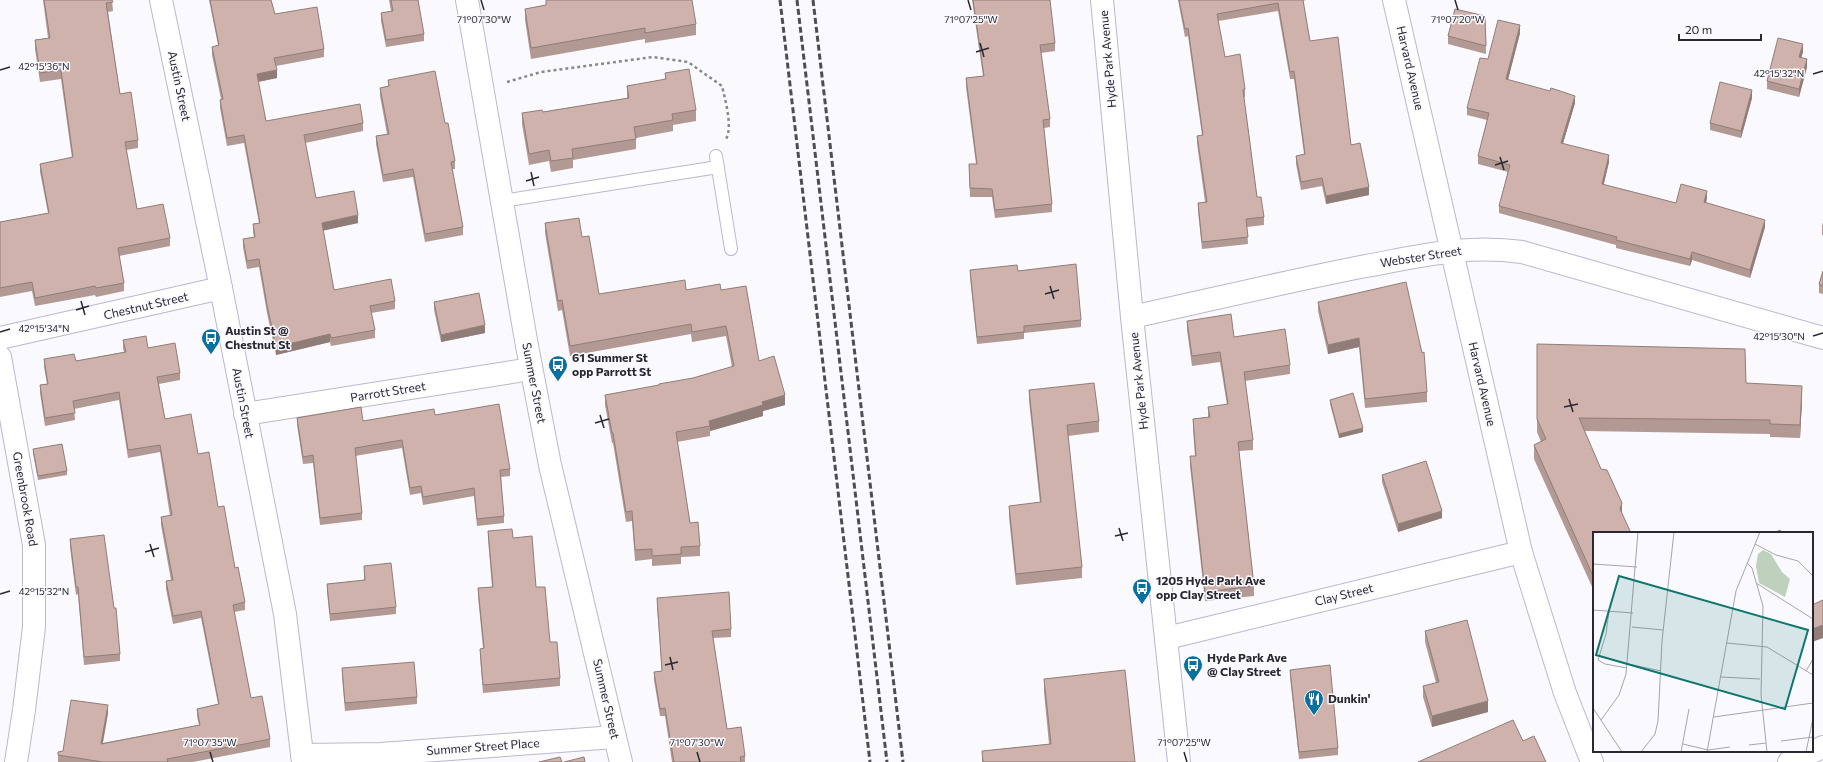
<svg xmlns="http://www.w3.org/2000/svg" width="1823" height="762" font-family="Commissioner,sans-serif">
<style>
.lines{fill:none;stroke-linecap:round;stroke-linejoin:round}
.lane-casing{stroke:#bab7d0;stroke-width:14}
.street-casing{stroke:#bab7d0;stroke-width:24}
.primary-casing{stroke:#bab7d0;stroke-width:24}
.path{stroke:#88888f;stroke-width:2.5;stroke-dasharray:3 3;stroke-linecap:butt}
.lane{stroke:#fff;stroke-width:12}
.street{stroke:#fff;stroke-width:22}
.primary{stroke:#fff;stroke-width:22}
.rail{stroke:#4e4d57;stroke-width:3;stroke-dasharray:6 3;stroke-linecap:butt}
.wall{fill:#b29994}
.shaded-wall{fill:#917d78}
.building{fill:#cfb2ac;stroke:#917d78}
.ticks{fill:none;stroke:#292832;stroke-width:1.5}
.labels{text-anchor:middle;stroke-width:3;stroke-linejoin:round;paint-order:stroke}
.street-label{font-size:12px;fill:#292832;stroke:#f9f9fe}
.poi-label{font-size:12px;font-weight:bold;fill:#292832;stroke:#f9f9fe;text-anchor:start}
.inset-road{fill:none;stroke:#a6a5ac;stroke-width:1}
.view{fill:#0f766e;fill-opacity:0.15;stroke:#0f766e;stroke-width:2}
.inset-edge{fill:none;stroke:#292832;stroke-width:2}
.ticks-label{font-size:10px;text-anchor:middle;fill:#292832;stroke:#f9f9fe;stroke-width:3;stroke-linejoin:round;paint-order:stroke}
</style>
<rect width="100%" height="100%" fill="#f9f9fe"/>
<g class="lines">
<!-- lane casing -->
<g class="lane-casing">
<g id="lane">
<path d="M716 156 731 249"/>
<path d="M502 201 718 167"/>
</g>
</g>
<!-- street casing -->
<g class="street-casing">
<g id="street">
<path d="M161 0 221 288 285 614 303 762"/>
<path d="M467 0 527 346 550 465 621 762"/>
<path d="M1394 0 1521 552 1565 693 1592 762"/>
<path d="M1132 317C1210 300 1288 281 1366 266 1421 256 1466 244 1522 252L1823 338"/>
<path d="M0 338 221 288"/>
<path d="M0 357 34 545V627L24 710 16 762"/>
<path d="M245 414 531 369"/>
<path d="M1167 638 1521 552"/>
<path d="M302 755 381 754 615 737"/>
<path d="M1789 762 1823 747"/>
</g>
</g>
<!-- primary casing -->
<g class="primary-casing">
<path id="primary" d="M1102 0 1132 317 1179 762"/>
</g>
<!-- path -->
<path class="path" d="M507 82 541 72 653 57 688 62 722 86C725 99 733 127 726 139"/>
<!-- lane -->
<use href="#lane" class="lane"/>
<!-- street -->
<use href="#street" class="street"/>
<!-- primary -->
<use href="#primary" class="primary"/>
<!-- rail -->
<g class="rail">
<path d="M780 0 870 762"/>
<path d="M797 0 887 762"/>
<path d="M813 0 903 762"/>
</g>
</g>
<!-- wall -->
<g class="wall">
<path d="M43 0H112L113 11 108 12 120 94 138 140V148L126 150 137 209 170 238V246L119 256 124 283V291L96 297 95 295 35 306 32 291 0 297V222L48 213 40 172V164L72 158 61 79 40 82 35 49V40L48 38Z"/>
<path d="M209 0H271L275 14 324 49V57L276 66 277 78 258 82 266 121 363 123V131L305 143 316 198 358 223 323 230 334 290 395 301V309L371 313 375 330V338L331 346 330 342 276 355 267 313 259 267 247 269 243 247V239L254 237 253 232V224L259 223 244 143 227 146 220 108V100L221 99 212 55V47L218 45Z"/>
<path d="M389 0H418L424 34V41L386 47 381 21V13L391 11Z"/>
<path d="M546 0 696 24V35L645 43V39L531 59 525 20V9L546 5Z"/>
<path d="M972 0H1050L1055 43V51L1041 53 1050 119V127L1044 128 1052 204V212L995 218 992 197H970L969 164H976L966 87V78L983 76Z"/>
<path d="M1178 0H1306L1303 1 1310 41 1351 145 1369 195 1326 204 1322 186 1301 190 1296 164V156L1304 154 1294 79H1290L1278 11 1218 21 1225 57 1245 89V97H1244L1257 197 1264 217V225L1247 227 1248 244 1202 249 1198 211V203L1205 202 1197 143V136L1202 135 1188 36 1185 37Z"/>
<path d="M1485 16 1486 54 1448 44V36Z"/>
<path d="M1520 33 1508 80 1575 103 1563 143 1609 162 1603 185 1676 203 1707 198 1706 203 1765 227 1750 278 1692 260 1690 266 1616 248V245L1499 213V206L1508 172 1478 164V156L1487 120 1467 115V108L1488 59Z"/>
<path d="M1803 52 1801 58 1807 67 1799 97 1767 89V81Z"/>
<path d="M665 73 696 110V121L673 125V131L636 138V149L573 160V168L551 172 549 161 529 165 522 124V113L543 112 627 98V86L665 80Z"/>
<path d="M388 80 445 123 455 161V169H452L463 227V235L425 242 413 177 383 182 376 144V136L387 134 380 96V88L388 86Z"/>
<path d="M1752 98 1741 138 1710 130V123Z"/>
<path d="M1823 222V235H1822V226Z"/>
<path d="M545 223 582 237 599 294 686 290H721L759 361 785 405 763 411V416L710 431V436L677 442 690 523 700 546V556L681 557V564L652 566V559L635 561 632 521 626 522 613 443H612L605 405V395L659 386 693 378 732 367 726 336 692 342 691 334 570 356 562 310 558 311 545 233Z"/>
<path d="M970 270 1018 271 1081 320V327L1024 333V339L977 344 970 277Z"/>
<path d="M1823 271V294L1819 293V284Z"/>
<path d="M434 302 485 333 441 342 434 310Z"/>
<path d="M1318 302 1427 392V402L1365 408 1359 347 1328 354 1318 311Z"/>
<path d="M1187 321 1234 337 1290 365V374L1245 381 1253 440V450L1239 451 1254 586V596L1205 601 1190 466V456H1195L1193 429V419L1208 417V407L1227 405 1220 362 1192 366 1187 330Z"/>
<path d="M123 340 148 348 180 373V380L159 384 165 419 198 454 218 507 245 602V610L234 612 251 698 270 739V747L193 762H58V752L63 751 108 713 103 743 199 725 197 716V709L218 704 201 618 173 624 166 589V581L171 580 161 525V517L170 516 160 452 128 458 119 400 74 409 75 420 45 426 40 393V385L47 384 44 367V359L76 361 124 352 123 348Z"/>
<path d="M1537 344 1746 383 1802 400 1800 438 1770 437V434L1585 431 1594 533V591L1534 459V445L1541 442 1537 432Z"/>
<path d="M1029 390 1099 421V432L1068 436 1082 567V578L1016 585 1009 517V506L1040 503 1029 401Z"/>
<path d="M1330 400 1363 432 1339 438 1330 404Z"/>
<path d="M435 415 510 469V476L501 477 504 516V523L477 526 474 496 423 505 421 493 410 495 402 448 355 456 362 513V520L320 525 313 463 303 464 297 425V418L363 421Z"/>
<path d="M33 449 67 471V475L38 480 33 453Z"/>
<path d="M1382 475 1442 518 1398 532 1382 482Z"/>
<path d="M488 531 513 538 536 587 550 642 560 678V686L483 693 480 656V649L483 648 478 596V588L492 587 488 539Z"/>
<path d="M70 539 114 608 120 654V661L84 665 78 594 76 595 70 547Z"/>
<path d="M364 566 396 607V614L330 621 327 592V584L364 580Z"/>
<path d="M657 598 731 629V637L713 638 727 729 745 756V762H672L665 716H660L654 680V672L662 671 657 606Z"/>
<path d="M1425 631 1488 712 1432 727 1423 697V686L1436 683 1425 642Z"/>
<path d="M342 668 417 697V704L345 711 342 676Z"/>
<path d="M1290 670 1338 748V755L1299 759 1290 677Z"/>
<path d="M1044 679 1135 762H982V751L1049 744 1044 692Z"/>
</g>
<!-- shaded-wall -->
<g class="shaded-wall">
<path d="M1520 25V33L1506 87V79Z"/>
<path d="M1803 44V52L1799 65V57Z"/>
<path d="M1807 59V67L1799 97V89Z"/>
<path d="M277 70V78L257 82V74Z"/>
<path d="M1752 90V98L1741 138V131Z"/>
<path d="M1575 96V103L1561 150V143Z"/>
<path d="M1609 155V162L1602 192V184Z"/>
<path d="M1369 187V195L1326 204V196Z"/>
<path d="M1707 191V198L1704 210V202Z"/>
<path d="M358 215V223L322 231V223Z"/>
<path d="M1765 220V227L1750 278V270Z"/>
<path d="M1692 252V260L1690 266V259Z"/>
<path d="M485 325V333L441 342V335Z"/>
<path d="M330 334V342L276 355V347Z"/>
<path d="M1359 338V347L1328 354V345Z"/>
<path d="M1802 386V400L1800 438V425Z"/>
<path d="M785 395V405L763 411V416L710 431V426L709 421 762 402Z"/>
<path d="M1363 428V432L1339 438V434Z"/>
<path d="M1622 503V516L1620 509Z"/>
<path d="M1442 511V518L1398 532V524Z"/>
<path d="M1823 625V638L1812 642V629Z"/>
<path d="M1488 701V712L1432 727V716Z"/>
<path d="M108 705V713L101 751V744Z"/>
</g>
<!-- building -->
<g class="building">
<path d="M44 0H112L113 2 106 3 120 94 131 92 138 140 125 142 137 209 163 204 170 238 118 248 124 283 96 288 95 286 35 298 32 282 0 288V222L49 213 40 164 73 157 61 70 40 73 35 40 50 38Z"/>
<path d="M210 0H271L275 14 317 7 324 49 274 58 277 70 257 74 266 121 360 104 363 123 304 135 316 198 354 191 358 215 322 223 334 290 391 279 395 301 370 306 375 330 331 338 330 334 276 347 267 305 259 259 247 261 243 239 255 237 253 224 260 223 244 135 227 138 220 100 223 99 212 47 219 45Z"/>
<path d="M391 0H418L424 34 386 40 381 13 393 11Z"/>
<path d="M546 0H692L696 24 645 33V28L531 48 525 9 546 5Z"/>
<path d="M973 0H1050L1055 43 1040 45 1050 119 1043 120 1052 204 995 210 992 189 970 188 969 164H977L966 78 984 76Z"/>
<path d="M1179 0H1303L1310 41 1338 37 1351 145 1360 143 1369 187 1326 196 1322 178 1301 182 1296 156 1305 154 1294 71 1290 72 1278 3 1217 14 1225 57 1240 54 1245 89 1243 90 1257 197H1261L1264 217 1246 219 1248 237 1202 242 1198 203 1207 202 1197 136 1203 135 1188 28 1185 29Z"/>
<path d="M1455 9 1485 16 1486 46 1448 36Z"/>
<path d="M1498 20 1520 25 1506 79 1550 91 1551 88 1575 96 1561 143 1609 155 1602 184 1676 203 1681 184 1707 191 1704 202 1765 220 1750 270 1692 252 1690 259 1616 240 1617 237 1499 206 1510 165 1478 156 1489 113 1467 108 1480 58 1488 59Z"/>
<path d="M1778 38 1803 44 1799 57 1807 59 1799 89 1767 81Z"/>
<path d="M689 69 696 110 672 114 673 120 634 127 636 139 572 149 573 158 551 161 549 150 529 154 522 113 542 110 543 112 629 98 627 86 666 79 665 73Z"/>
<path d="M435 71 445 123H448L455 161 451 162 463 227 425 234 413 169 383 175 376 136 389 134 380 88 389 86 388 80Z"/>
<path d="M1720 82 1752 90 1741 131 1710 123Z"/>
<path d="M579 218 582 237 589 236 599 294 685 280 686 290 720 284 721 290 746 286 759 361 774 356 785 395 762 402 763 405 709 421 710 426 676 432 690 523 698 522 700 546 681 547V554L652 556V549L635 550 632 511 626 512 613 433H612L605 395 659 385V384L693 378 734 366 726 326 692 332 691 324 570 346 562 300 558 301 545 223Z"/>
<path d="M1076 264 1081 320 1024 326V332L977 337 970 270 1017 265 1018 271Z"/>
<path d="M1823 271V286L1819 284Z"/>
<path d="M1406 282 1422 353 1424 352 1427 392 1365 399 1359 338 1328 345 1318 302Z"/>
<path d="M479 293 485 325 441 335 434 302Z"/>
<path d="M1231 314 1234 337 1285 329 1290 365 1244 372 1253 440 1238 442 1254 586 1205 592 1190 456H1196L1193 419 1210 417 1208 407 1228 404 1220 352 1192 356 1187 321Z"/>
<path d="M146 336 148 348 175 343 180 373 157 377 165 419 191 414 198 454 209 452 218 507 224 506 235 568 238 567 245 602 233 605 251 698 262 696 270 739 167 759 168 762H103L58 755V752L63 751 71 700 108 705 101 744 200 725 197 709 219 704 201 611 173 616 166 581 173 580 161 517 172 515 160 445 128 450 119 392 73 401 75 413 45 418 40 385 48 384 44 359 74 354 76 361 126 352 123 340Z"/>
<path d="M1537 344 1745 349 1746 383 1802 386 1800 425 1770 424V420L1579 418 1601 469 1607 470 1622 503 1620 509 1631 533H1594V578L1534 445 1546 439 1537 419Z"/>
<path d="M1094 383 1099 421 1067 425 1082 567 1016 574 1009 506 1041 502 1029 390Z"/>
<path d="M1353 393 1363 428 1339 434 1330 400Z"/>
<path d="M499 404 510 469 500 470 504 516 477 519 474 488 423 497 421 486 410 488 402 440 355 448 362 513 320 518 313 455 303 457 297 418 361 407 363 421 434 409 435 415Z"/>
<path d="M62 444 67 471 38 476 33 449Z"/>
<path d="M1426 461 1442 511 1398 524 1382 475Z"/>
<path d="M512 529 513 538 532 536 536 587H545L550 642H557L560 678 483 685 480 649 484 648 478 588 493 587 488 531Z"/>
<path d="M1780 530 1782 533H1774Z"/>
<path d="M104 535 114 608H116L120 654 84 657 78 587H76L70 539Z"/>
<path d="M391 563 396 607 330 614 327 584 365 580 364 566Z"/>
<path d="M729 592 731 629 712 631 727 729 741 727 745 756 740 757 741 762H674L665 708 660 709 654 672 662 671 657 598Z"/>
<path d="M1823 600V625L1812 629V604V605Z"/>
<path d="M1467 620 1488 701 1432 716 1423 686 1439 682 1425 631Z"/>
<path d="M414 662 417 697 345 703 342 668Z"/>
<path d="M1330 665 1338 748 1299 752 1290 670Z"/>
<path d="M1125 670 1135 762H983L982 751 1051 744 1044 679Z"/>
<path d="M1513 720 1523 741 1534 736 1546 762H1418Z"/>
<path d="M560 757 562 762H539Z"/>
<path d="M584 757 585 762H564Z"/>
</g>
<!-- ticks -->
<path class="ticks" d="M481 0 484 10M968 0 971 10M1455 0 1458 10M980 43 984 57M976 52 989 48M0 70 10 67M1813 74 1823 71M1500 157 1504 170M1495 165 1508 161M531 172 534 186M526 181 539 177M1050 286 1054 299M1045 294 1059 290M81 301 85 315M76 310 89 306M0 332 10 329M1813 336 1823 333M1569 399 1573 412M1564 407 1578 404M600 415 604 428M595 423 609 419M1119 528 1123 541M1115 536 1128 533M150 544 154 557M145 552 159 548M0 594 10 591M670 657 673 670M665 665 678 662M210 752 213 762M697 752 700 762M1184 752 1187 762"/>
<!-- icons -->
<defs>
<g id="bus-pin" transform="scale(1)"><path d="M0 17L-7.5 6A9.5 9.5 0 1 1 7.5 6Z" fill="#0a709d" stroke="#f9f9fe"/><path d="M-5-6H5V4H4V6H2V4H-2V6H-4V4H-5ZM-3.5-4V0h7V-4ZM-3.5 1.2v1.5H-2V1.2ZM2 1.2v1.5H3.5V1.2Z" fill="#fff"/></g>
<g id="restaurant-pin" transform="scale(1)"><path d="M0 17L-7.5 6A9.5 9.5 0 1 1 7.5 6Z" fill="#0a709d" stroke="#f9f9fe"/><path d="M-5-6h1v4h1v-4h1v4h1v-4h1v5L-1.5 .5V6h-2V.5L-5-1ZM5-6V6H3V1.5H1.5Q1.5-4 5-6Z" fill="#fff"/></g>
</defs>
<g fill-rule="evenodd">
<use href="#bus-pin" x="211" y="338"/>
<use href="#bus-pin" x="558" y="365"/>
<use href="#bus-pin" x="1142" y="588"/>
<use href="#bus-pin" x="1193" y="665"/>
<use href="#restaurant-pin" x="1314" y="699"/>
</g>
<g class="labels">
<!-- street labels -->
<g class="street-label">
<text transform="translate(1108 59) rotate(-95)" y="4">Hyde Park Avenue</text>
<text transform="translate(1410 68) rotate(77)" y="4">Harvard Avenue</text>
<text transform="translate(179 86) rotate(78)" y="4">Austin Street</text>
<text transform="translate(1421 257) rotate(-9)" y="4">Webster Street</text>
<text transform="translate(146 306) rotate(-13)" y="4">Chestnut Street</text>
<text transform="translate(1139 381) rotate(-96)" y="4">Hyde Park Avenue</text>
<text transform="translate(534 383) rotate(79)" y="4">Summer Street</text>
<text transform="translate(1482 384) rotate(77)" y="4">Harvard Avenue</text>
<text transform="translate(388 392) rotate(-9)" y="4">Parrott Street</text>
<text transform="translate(243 403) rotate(79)" y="4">Austin Street</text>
<text transform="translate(25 499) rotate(80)" y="4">Greenbrook Road</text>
<text transform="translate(1344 595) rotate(-14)" y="4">Clay Street</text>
<text transform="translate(606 699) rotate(77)" y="4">Summer Street</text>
<text transform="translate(483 747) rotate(-4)" y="4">Summer Street Place</text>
</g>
<!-- poi labels -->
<g class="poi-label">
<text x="225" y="335">Austin St @<tspan x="225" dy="14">Chestnut St</tspan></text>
<text x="572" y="362">61 Summer St<tspan x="572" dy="14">opp Parrott St</tspan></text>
<text x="1156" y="585">1205 Hyde Park Ave<tspan x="1156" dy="14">opp Clay Street</tspan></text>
<text x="1207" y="662">Hyde Park Ave<tspan x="1207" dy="14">@ Clay Street</tspan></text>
<text x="1328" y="703">Dunkin'</text>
</g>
</g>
<!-- overview -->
<g transform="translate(1593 532)">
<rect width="220" height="220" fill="#f9f9fe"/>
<path d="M170 18 178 22 189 40 197 47 192 65 166 51 163 34 165 22Z" fill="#bdd1bc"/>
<path class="inset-road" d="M162 12 183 23 205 29 220 44M154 31 159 36 170 74 168 163 174 220M0 32 44 35M163 51 220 87M0 78 40 81M16 79 13 102 5 128 12 132 34 136M39 95 70 98M134 111 174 115 220 143M35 132 68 139M213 139 220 127M128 145 167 147M0 176 29 220M121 185 220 171M8 188 26 163 33 142 45 0M188 209 220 205M90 212 115 218 137 215M156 213 173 211M48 220 62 202 65 189 69 109 81 0M88 220 96 177M114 220 143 59 167 0M213 220 220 186"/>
<path class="view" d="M26 44 215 98 192 177 3 123Z"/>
<rect width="220" height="220" class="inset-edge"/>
</g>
<g class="ticks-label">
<text x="484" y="23">71°07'30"W</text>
<text x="971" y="23">71°07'25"W</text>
<text x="1458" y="23">71°07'20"W</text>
<text x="44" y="70">42°15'36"N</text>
<text x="1779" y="77">42°15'32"N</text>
<text x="44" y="332">42°15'34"N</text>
<text x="1779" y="340">42°15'30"N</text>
<text x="44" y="595">42°15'32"N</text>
<text x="210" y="746">71°07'35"W</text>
<text x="697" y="746">71°07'30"W</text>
<text x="1184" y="746">71°07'25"W</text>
</g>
<!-- scale -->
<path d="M1679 34v6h82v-6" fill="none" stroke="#292832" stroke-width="2"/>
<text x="1685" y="34" font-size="12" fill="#292832" stroke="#f9f9fe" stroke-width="3" paint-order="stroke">20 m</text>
</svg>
